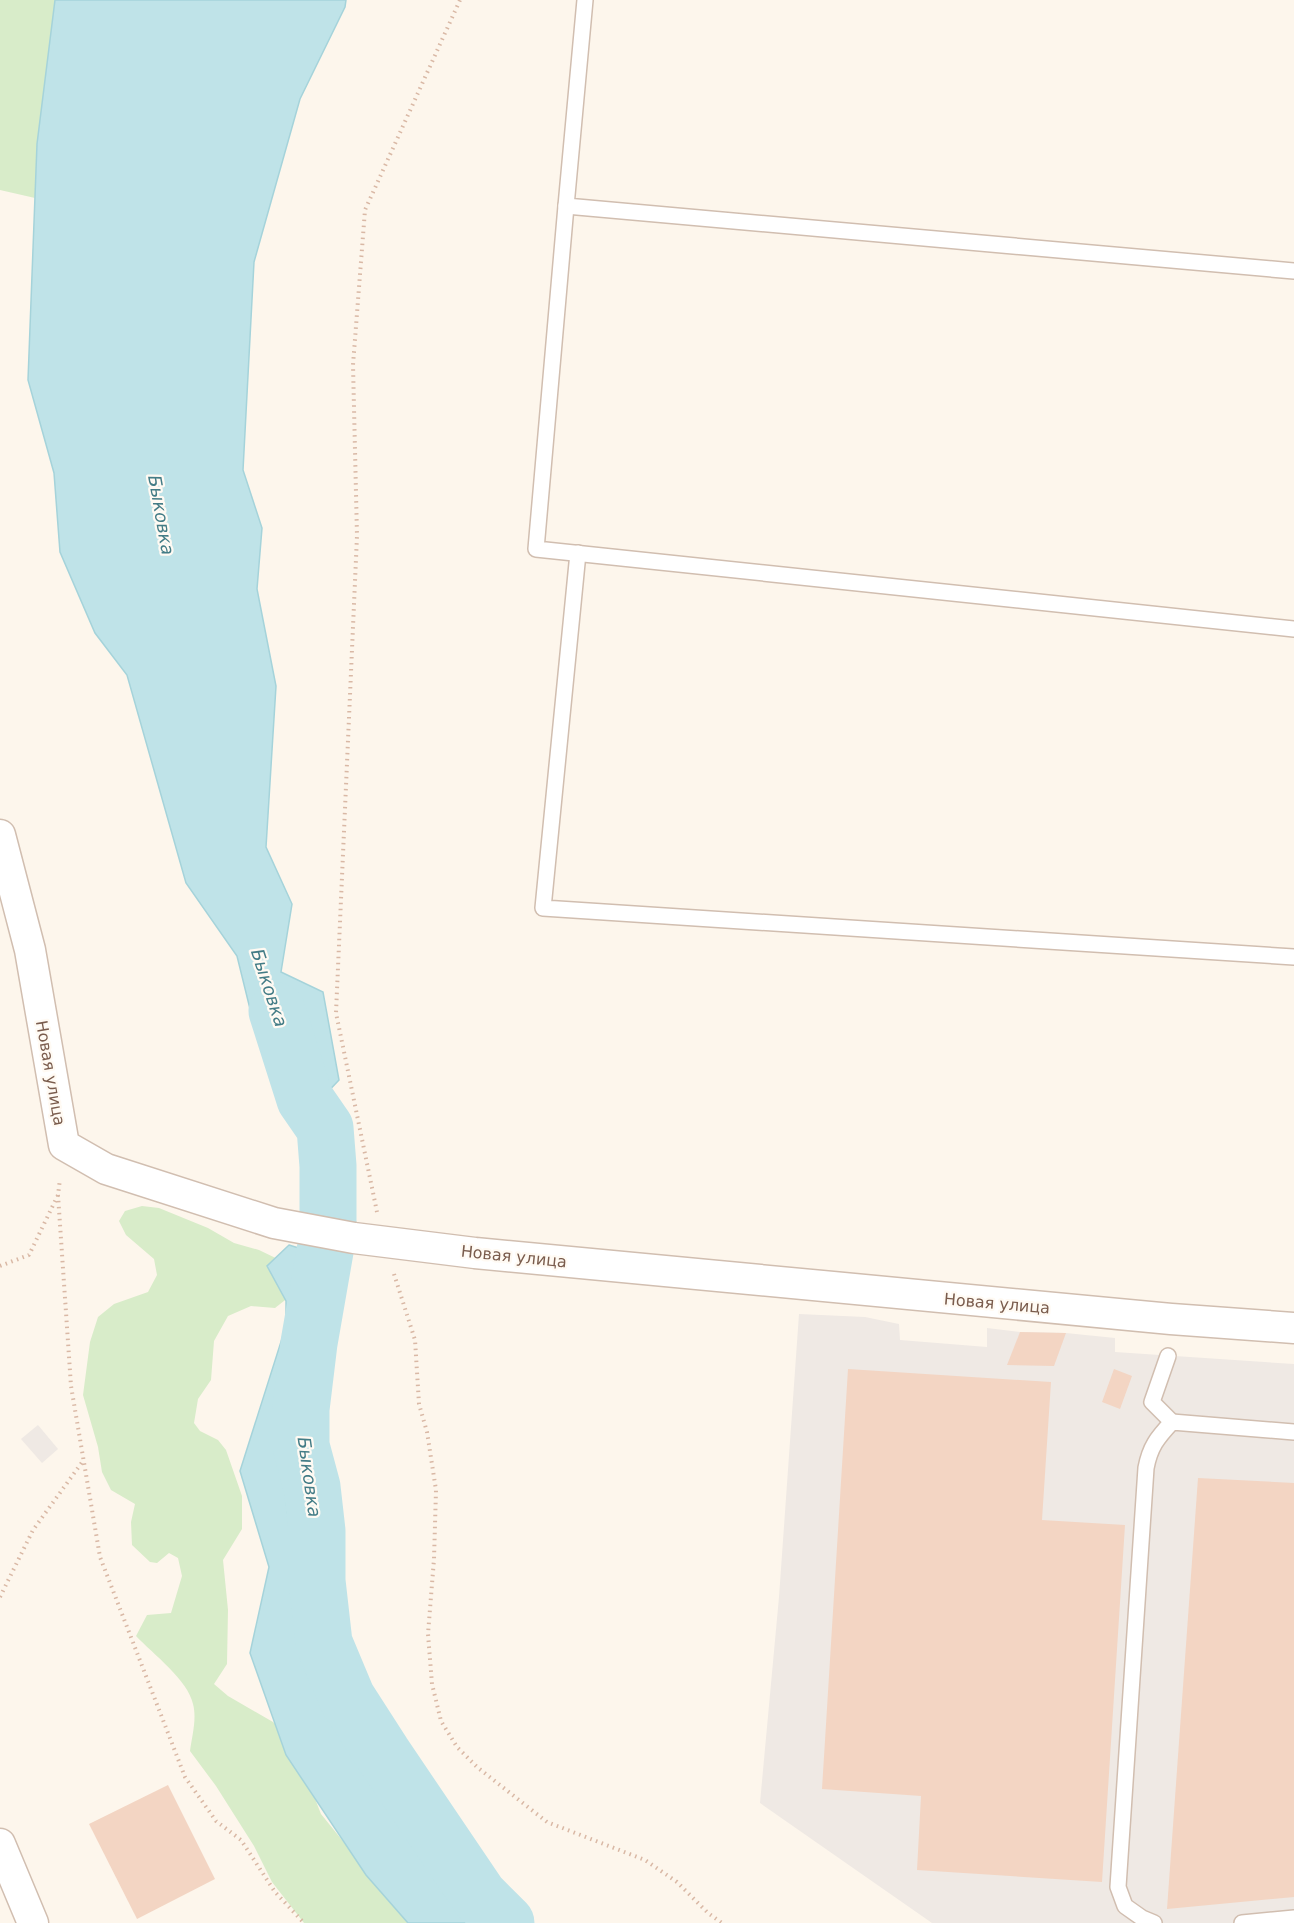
<svg xmlns="http://www.w3.org/2000/svg" width="1294" height="1923" font-family="'DejaVu Sans',sans-serif">
<style>
.industrial{fill:#efe9e4}
.green{fill:#d8ecc9}
.water{fill:#bfe3e8;stroke:#a5d3da;stroke-width:1.5}
.lines{fill:none;stroke-linecap:round;stroke-linejoin:round}
.river{stroke:#bfe3e8;stroke-width:57}
.building{fill:#f3d5c3}
.lane-casing{stroke:#d1beb0;stroke-width:18}
.street-casing{stroke:#d1beb0;stroke-width:33}
.path{stroke:#d9b8a5;stroke-width:4;stroke-dasharray:1.5 4.5;stroke-linecap:butt}
.lane{stroke:#fff;stroke-width:15}
.street{stroke:#fff;stroke-width:30}
.labels{text-anchor:middle;stroke-width:4.5;stroke-linejoin:round;paint-order:stroke}
.street-label{font-size:16px;fill:#7a5c4d;stroke:#fffaf3}
.water-label{font-size:18px;font-style:italic;fill:#437c86;stroke:#fffaf3}
</style>
<rect width="100%" height="100%" fill="#fdf6ec"/>
<!-- industrial -->
<g class="industrial">
<path d="M799 1314 865 1317 899 1324 900 1340 987 1347V1328L1020 1332 1066 1333 1115 1338V1352L1294 1364V1923H932L760 1803 779 1597Z"/>
<path d="M38 1425 58 1449 42 1463 21 1439Z"/>
</g>
<!-- green -->
<g class="green">
<path d="M0 0H55L37 144 35 198 0 190Z"/>
<path d="M142 1206 159 1208 208 1228 234 1243 259 1250 286 1263 289 1297 275 1308 251 1306 228 1316 214 1341 211 1380 198 1399 194 1423 200 1431 218 1440 226 1450 242 1496V1529L223 1560 228 1610 227 1664 214 1684 228 1696 273 1722 293 1743 321 1814 350 1850 421 1923H304L272 1882 254 1846 216 1786 190 1751C192 1736 197 1719 193 1704 188 1680 153 1654 136 1636L147 1615 171 1613 182 1576 178 1558 169 1553 157 1563 150 1562 132 1545 131 1522 135 1504 111 1490 102 1472 98 1447 83 1395 90 1342 98 1317 114 1304 148 1292 157 1275 154 1259 126 1235 119 1221 125 1211Z"/>
</g>
<!-- water -->
<g class="water">
<path d="M55 0H346L345 7 300 99 254 262 243 470 262 528 257 589 276 686 266 847 292 904 281 972 323 992 339 1080 321 1099 284 1075 251 1013 237 956 186 883 127 675 95 633 60 552 54 473 28 380 37 144Z"/>
<path d="M289 1245 312 1252 317 1267 281 1412 287 1511 334 1710 477 1923H408L366 1875 286 1755 250 1653 269 1567 240 1471 286 1326V1301L267 1266Z"/>
</g>
<g class="lines">
<!-- river -->
<path class="river" d="M277 1011 305 1099 325 1128 328 1166V1234L309 1343 301 1409V1446L312 1487 317 1531V1581L324 1643 347 1698 383 1754 479 1896 506 1923"/>
</g>
<!-- building -->
<g class="building">
<path d="M1020 1332 1066 1333 1054 1366 1007 1365Z"/>
<path d="M848 1369 1051 1382 1042 1520 1125 1525 1102 1882 917 1870 921 1796 822 1789Z"/>
<path d="M1114 1369 1132 1376 1120 1409 1102 1402Z"/>
<path d="M1198 1478 1294 1483V1897L1167 1909Z"/>
<path d="M168 1785 215 1879 137 1919 89 1824Z"/>
</g>
<g class="lines">
<!-- lane casing -->
<g class="lane-casing">
<g id="lane">
<path d="M585 0 566 206 1294 271"/>
<path d="M566 206 536 549 1294 629"/>
<path d="M578 553 543 908 1294 957"/>
<path d="M1168 1356 1152 1402 1172 1422"/>
<path d="M1154 1923 1142 1918 1125 1906 1118 1887 1146 1468C1150 1447 1157 1438 1172 1422L1294 1432"/>
<path d="M1242 1923 1294 1918"/>
</g>
</g>
<!-- street casing -->
<g class="street-casing">
<g id="street">
<path d="M0 835 30 950 64 1145 106 1169 274 1223 354 1238 475 1253 1171 1319 1294 1328"/>
<path d="M0 1844 33 1923"/>
</g>
</g>
<!-- path -->
<g class="path">
<path d="M58 1195 71 1386 100 1557 185 1777 216 1821 241 1840 275 1892 304 1923"/>
<path d="M377 1212 336 1013 357 536 353 365 365 210 460 0"/>
<path d="M0 1266 29 1255 58 1195 60 1179"/>
<path d="M394 1274 415 1340 419 1404 427 1432 436 1490 434 1559 428 1634 432 1684 441 1721 457 1747 477 1767 547 1822 645 1860 677 1882 708 1913 722 1923"/>
<path d="M0 1597 33 1530 83 1461"/>
</g>
<!-- lane -->
<use href="#lane" class="lane"/>
<!-- street -->
<use href="#street" class="street"/>
</g>
<g class="labels">
<!-- street labels -->
<g class="street-label">
<text transform="translate(51 1073) rotate(80)" y="6">Новая улица</text>
<text transform="translate(514 1256) rotate(6)" y="6">Новая улица</text>
<text transform="translate(997 1303) rotate(5)" y="6">Новая улица</text>
</g>
<!-- water labels -->
<g class="water-label">
<text transform="translate(161 515) rotate(80)" y="6">Быковка</text>
<text transform="translate(269 988) rotate(72)" y="6">Быковка</text>
<text transform="translate(309 1477) rotate(82)" y="6">Быковка</text>
</g>
</g>
</svg>
